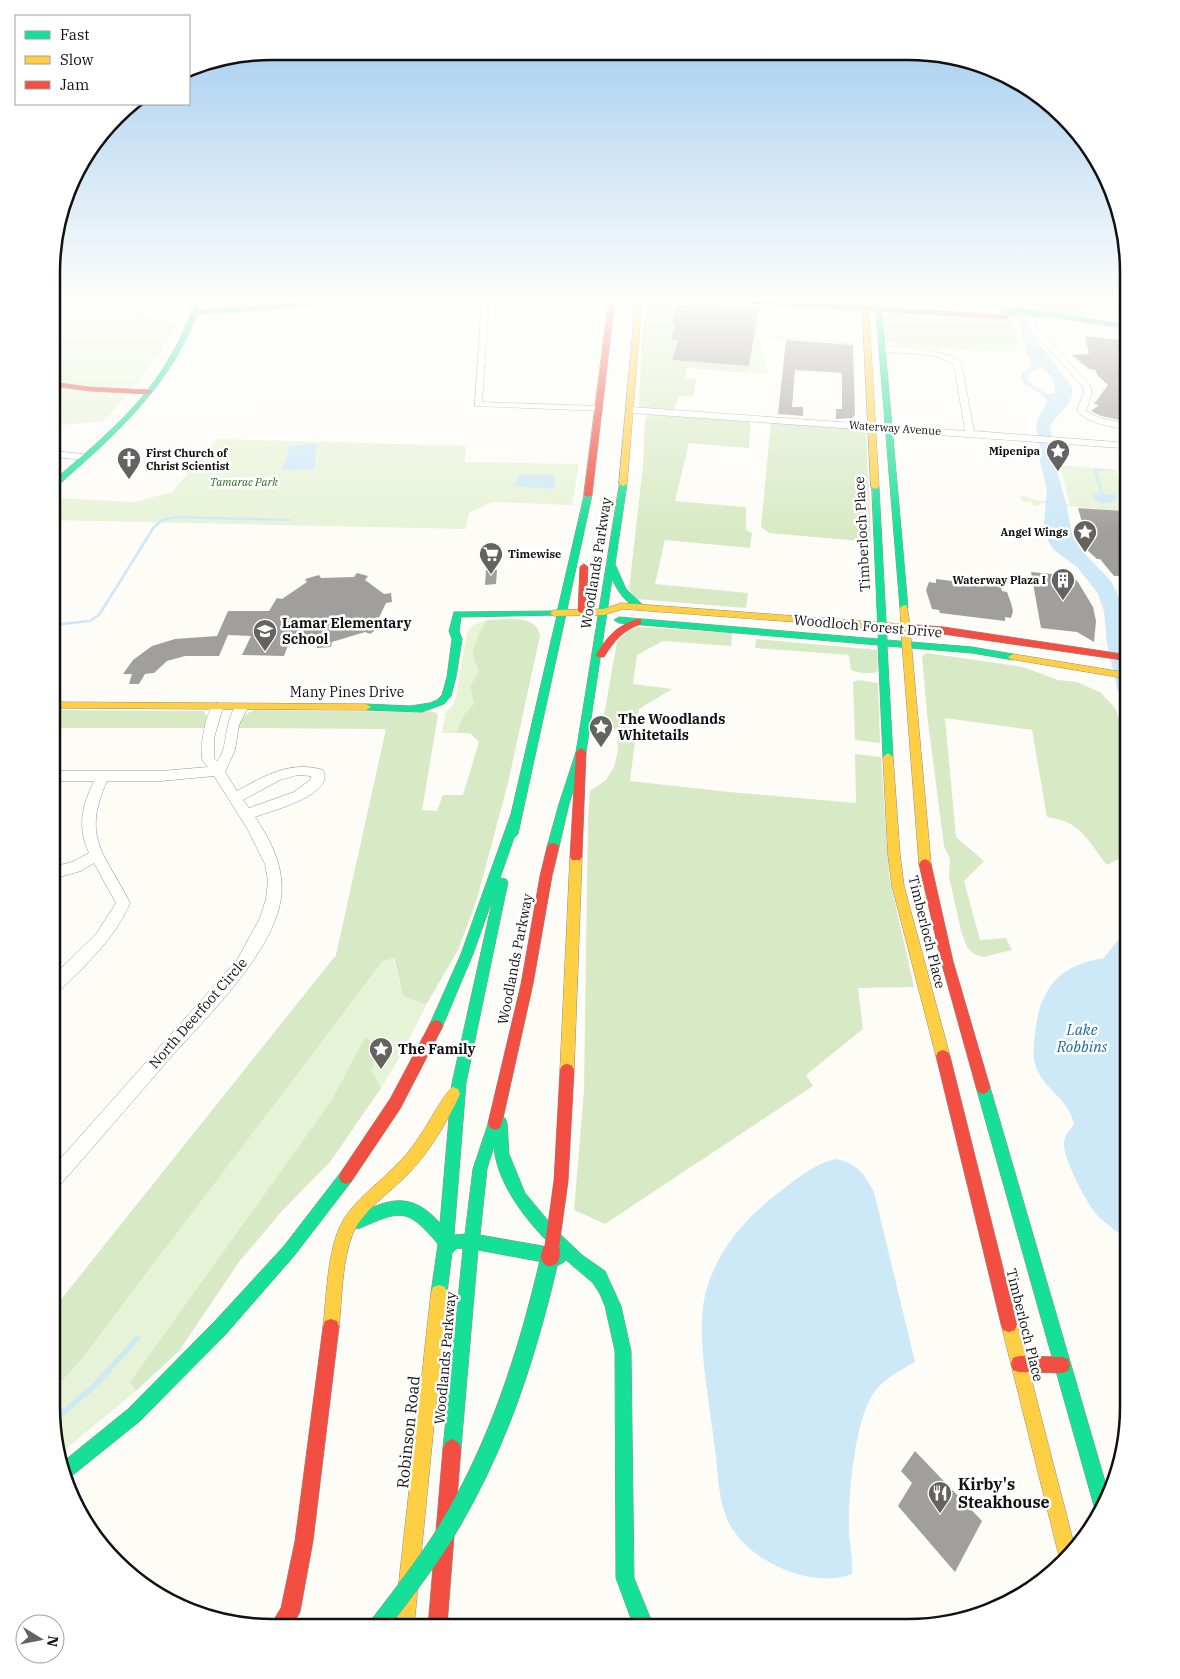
<svg xmlns="http://www.w3.org/2000/svg" width="1180" height="1679" font-family="'IBM Plex Serif',serif">
<style>
.green{fill:#e7f3d7}
.forest{fill:#d8eac5}
.water{fill:#cde8f7;fill-rule:evenodd}
.lines{fill:none;stroke-linecap:round;stroke-linejoin:round}
.stream-far1{stroke:#cde8f7;stroke-width:2.5}
.stream{stroke:#cde8f7;stroke-width:5}
.building{fill:#a19f9c}
.street-casing{stroke:#979795;stroke-width:1}
.fast-casing{stroke:#8e8d8b;stroke-width:1}
.slow-casing{stroke:#8e8d8b;stroke-width:1}
.jam-casing{stroke:#8e8d8b;stroke-width:1}
.street{fill:#fffffe;fill-rule:evenodd}
.fast{fill:#16e098;fill-rule:evenodd}
.slow{fill:#ffcf43;fill-rule:evenodd}
.jam{fill:#f24e42;fill-rule:evenodd}
.fast-bridge-far1-casing{stroke:#8e8d8b;stroke-width:7;stroke-linecap:butt}
.fast-bridge-casing{stroke:#8e8d8b;stroke-width:19;stroke-linecap:butt}
.jam-bridge-far1-casing{stroke:#8e8d8b;stroke-width:15;stroke-linecap:butt}
.jam-bridge-casing{stroke:#8e8d8b;stroke-width:19;stroke-linecap:butt}
.fast-bridge-far1{stroke:#16e098;stroke-width:6}
.fast-bridge{stroke:#16e098;stroke-width:18}
.jam-bridge-far1{stroke:#f24e42;stroke-width:14}
.jam-bridge{stroke:#f24e42;stroke-width:18}
.labels{text-anchor:middle;stroke-width:5;stroke-linejoin:round;paint-order:stroke}
.far-street-label{font-size:11px;fill:#111;stroke:#fff}
.far-poi-label{font-size:11px;font-weight:bold;fill:#111;stroke:#fff;text-anchor:end}
.far-park-label{font-size:11px;font-style:italic;fill:#2f6b1f;stroke:#fff}
.street-label{font-size:14px;fill:#111;stroke:#fff}
.poi-label{font-size:14px;font-weight:bold;fill:#111;stroke:#fff;text-anchor:start}
.water-label{font-size:15px;font-style:italic;fill:#1768a6;stroke:#fff}
.near-street-label{font-size:16px;fill:#111;stroke:#fff}
.near-poi-label{font-size:16px;font-weight:bold;fill:#111;stroke:#fff;text-anchor:start}
.rim{fill:none;stroke:#111;stroke-width:2.5}
</style>
<rect width="100%" height="100%" fill="#fdfcf7"/>
<!-- green -->
<g class="green">
<path d="M53 299H124L132 304 143 318 177 324C156 360 132 391 104 421L53 426V358L64 330 53 316Z"/>
<path d="M755 303 760 305 757 331 768 374 747 373 758 310Z"/>
<path d="M764 335 863 343V345L766 338Z"/>
<path d="M892 343 944 346 965 344 1018 345V347L1010 349 1015 351 1014 353 902 346Z"/>
<path d="M217 439 466 446 465 462 579 464 572 505 492 502 469 513 466 529 53 520 54 498 135 502 172 492Z"/>
<path d="M1060 465 1116 470 1128 512 1040 503 1039 506 1032 505V502L1021 501 1020 495 1040 501 1070 504Z"/>
<path d="M487 620C482 627 473 645 473 653 473 658 477 667 479 672L470 686 475 704 463 716 456 733H442L446 712 454 704 456 696 467 633 473 625Z"/>
<path d="M393 958 403 996 426 1005 404 1050 381 1088 372 1071 381 1046 365 1037 331 1101 130 1382 136 1391 62 1452 51 1407V1393L81 1360 383 961Z"/>
</g>
<!-- forest -->
<g class="forest">
<path d="M652 299H690L755 303 758 310 674 304 673 308 677 309 672 323H676L672 339 678 340 672 360 749 366 747 373 687 368 685 378 696 379 693 397 679 396 674 411 645 409 639 406 642 336 647 301Z"/>
<path d="M1038 299H1068L1082 304 1078 306 1083 313 1082 316 1049 313 1039 305Z"/>
<path d="M936 301 989 303 1005 307 1004 309 931 302Z"/>
<path d="M886 312 1012 319 1018 345 965 344 944 346 887 342 884 313Z"/>
<path d="M656 414 750 422 749 448 689 443 675 501 746 507V530L752 533 750 548 665 540 655 584 748 593 746 608 636 599 629 589 643 466 645 418 649 415Z"/>
<path d="M771 422 866 429 871 542 769 533 761 527Z"/>
<path d="M487 620C504 620 537 613 540 636L508 783 477 899 458 950 426 1005 403 996 394 958 383 961 81 1360 51 1393V1312L336 955 386 729 238 728C241 718 244 714 255 710L435 712 438 715 422 810 437 811 443 795H463L479 742 470 733H456L463 716 474 704 470 686 479 672C477 667 473 658 473 653 473 645 482 627 487 620Z"/>
<path d="M639 627 732 633 731 646 663 641 637 655 633 684 672 689 639 709 630 781 729 792 856 803 855 754 881 757 889 876 914 987 858 988 863 1029 806 1075 813 1086 605 1224 574 1210 584 1090 588 819 590 791 606 780 614 767 618 751 617 732 604 715 617 642C624 633 629 629 639 627Z"/>
<path d="M756 639 877 650 878 671C872 675 858 673 851 670L849 655 755 648Z"/>
<path d="M927 653 1023 667 1058 680 1077 682 1100 692 1115 708 1124 731 1120 762 1129 803 1128 854 1107 865C1087 840 1081 821 1047 817L1032 730 945 718 956 837 984 861 964 881 980 940 1006 938 1012 950 983 957 974 954 967 947 961 931 949 877 950 859 944 846 927 714 922 656Z"/>
<path d="M858 680 878 683 880 743 855 740 853 682Z"/>
<path d="M52 710 204 711 208 719 205 728H52Z"/>
<path d="M365 1037 381 1046 372 1071 381 1088 330 1162 281 1212 239 1262 179 1351 136 1391 130 1382 331 1101Z"/>
</g>
<!-- water -->
<g class="water">
<path d="M1013 299H1021L1032 333 1072 387C1076 404 1056 413 1050 427L1055 450V464L1066 503 1073 538 1081 550 1111 581 1123 606 1129 657V718L1117 688 1107 643 1104 611 1097 592 1077 567 1054 550 1048 541 1044 524 1047 490 1038 453 1040 443 1036 429 1038 418 1047 403C1044 390 1027 390 1021 379L1022 373 1033 365 1027 355ZM1039 368 1044 369C1051 375 1058 384 1054 394H1046L1027 381 1029 373Z"/>
<path d="M317 444 314 469 282 470 290 446Z"/>
<path d="M1093 468 1115 470 1097 471 1104 494H1115L1117 498 1114 502 1101 503 1093 499 1094 494 1100 492Z"/>
<path d="M520 475H554L555 489 513 486Z"/>
<path d="M1118 940 1128 942V1244C1120 1231 1108 1227 1097 1215 1087 1204 1061 1155 1064 1141 1065 1135 1071 1129 1074 1124 1068 1097 1045 1091 1036 1067 1032 1057 1034 1044 1035 1033 1040 988 1059 965 1104 958Z"/>
<path d="M837 1159C859 1165 863 1173 874 1192L915 1362C900 1370 882 1380 873 1394 854 1422 848 1499 849 1532 850 1547 853 1559 852 1574 811 1590 748 1561 729 1523 717 1498 718 1467 714 1441 709 1400 695 1331 706 1291 718 1248 747 1216 782 1190 798 1178 817 1162 837 1159Z"/>
</g>
<g class="lines">
<!-- stream-far1 -->
<path class="stream-far1" d="M53 625 90 621 99 615 154 527 162 520 175 517 289 520"/>
<!-- stream -->
<path class="stream" d="M54 1420 93 1387 138 1338"/>
</g>
<!-- building -->
<g class="building">
<path d="M678 305 758 310 749 366 672 360 678 340 671 339 676 323H672Z"/>
<path d="M1085 336 1129 341V416L1126 415 1124 421 1101 416 1091 411 1099 405 1094 404 1108 385 1098 376 1095 370 1089 369 1072 355 1089 354Z"/>
<path d="M786 340 853 345 855 415 852 418 836 419V409H842V373L795 370 792 407H803V416L778 414Z"/>
<path d="M1078 508 1123 511 1127 514 1125 523H1129V576H1114L1100 559H1097L1086 549 1078 536 1076 525 1083 526Z"/>
<path d="M486 570H497L496 584 485 585Z"/>
<path d="M1066 571 1078 582 1093 607 1096 621 1094 642 1077 632 1041 628 1031 572 1052 574Z"/>
<path d="M357 573 368 576 365 580 384 594 391 593 392 602 386 603 376 624 381 626 370 634 365 632 332 642 331 647 317 648V643L291 637 284 656 242 655 251 636 228 635 219 656H185L167 661 154 673 145 674 139 684H129L132 674H123L133 660 152 646 175 639 217 636 228 611H269L277 598 282 599 307 582 305 579 319 575 321 578 354 577Z"/>
<path d="M936 579 1001 587 1002 591 1007 592 1011 603 1013 611 1011 618 1005 617V621L940 613 939 610 932 609 926 590 929 582 936 583Z"/>
<path d="M915 1451 982 1521 955 1572 898 1506 912 1483 901 1471Z"/>
</g>
<g class="lines">
<!-- street casing -->
<g class="street-casing">
<g id="street">
<path d="M154 299H163L168 302 164 304Z"/>
<path d="M482 299H489L482 402 599 406 602 407V411L475 406Z"/>
<path d="M1025 299H1032L1033 315 1037 327 1090 385 1092 393 1086 411 1100 418 1129 424V430C1115 427 1082 423 1077 409L1084 393 1082 386 1030 328 1025 315Z"/>
<path d="M880 348C903 345 942 349 961 362L974 431 1129 443V497L1124 494 1120 470 1121 448 631 413 627 410 631 407 965 431 954 365C934 351 906 354 883 352H880Z"/>
<path d="M53 451 84 454 88 457 84 460 53 457Z"/>
<path d="M217 703 223 707 214 738V758L217 761C219 758 222 754 223 750 227 738 227 707 242 703L248 707 239 725 235 750 225 772 237 791C264 776 291 760 323 770 336 795 270 811 255 817 271 841 285 868 281 898 274 952 206 1018 170 1058 133 1101 96 1144 58 1187L52 1190V1168L237 960 260 918 266 899 268 881 265 864 247 828 214 776 161 781H107C81 839 105 853 130 903 114 940 86 965 58 992L52 994V977L96 934 116 903 94 863 81 871 52 879V867L72 862 89 853C77 827 82 806 94 781H52V771H161L208 767C205 764 202 761 202 757 200 746 206 706 217 703ZM298 775 311 776 310 780 294 792 249 808 243 800 280 780Z"/>
</g>
</g>
<!-- fast casing -->
<g class="fast-casing">
<g id="fast">
<path d="M196 299H202L198 310 358 299 279 309 197 314C170 387 113 437 56 487H53V481C96 444 143 406 171 355 182 337 189 318 196 299Z"/>
<path d="M878 299 881 301 908 608 904 611 900 608 875 301Z"/>
<path d="M1043 312 1129 325V329L1041 315V313Z"/>
<path d="M620 482 627 484 615 564 626 589 645 607 641 610C627 605 618 592 612 579L586 752 569 804 559 847 557 850H549L547 847 559 804 576 752Z"/>
<path d="M872 485 879 487 887 640 972 647 1013 654 1018 657 1013 660 972 653 887 646 893 757 892 760H884L883 757 878 645 619 623 614 620 619 617 878 639Z"/>
<path d="M585 493 592 495 518 834 514 838 500 878 506 879 508 882 466 1083 454 1235 465 1234 473 1169 490 1118 495 1116 505 1118 507 1123 509 1154 525 1193 555 1229 582 1255 605 1271 621 1306 631 1351 634 1578 654 1627H634L616 1578 615 1351 605 1306 600 1294 593 1283 566 1260 564 1262 559 1265 478 1250 461 1448 458 1454 452 1457 446 1454 443 1448 463 1249 457 1248 452 1253 447 1293 445 1299 439 1301 433 1299 431 1293 438 1244C406 1206 400 1211 358 1229L353 1226 350 1221 353 1216C389 1199 410 1190 440 1223L452 1083 493 898 473 954 441 1030 436 1032 431 1030 429 1026 461 954 511 814 557 615 461 617 459 631 462 639 456 677 451 696 444 704 422 712 366 710 361 707 366 704 410 706 430 703 437 700 442 695 447 677 452 639 449 631 454 612 557 611ZM494 1147C497 1185 528 1223 554 1248L480 1235 487 1169Z"/>
<path d="M983 1080 988 1082 990 1087 1109 1495 1099 1514 1097 1512 1094 1506 976 1087 978 1082Z"/>
<path d="M346 1170 351 1172 353 1177 351 1182 294 1256 226 1334 140 1421 68 1479 64 1461 128 1409 214 1322 284 1246 341 1172Z"/>
</g>
</g>
<!-- slow casing -->
<g class="slow-casing">
<g id="slow">
<path d="M636 299H642L627 484 623 486 619 484Z"/>
<path d="M862 299H868L879 487 875 489 871 487Z"/>
<path d="M622 603 901 624 900 608 904 605 907 606 910 625 921 626 923 628 918 631 910 630 931 864 929 867H921L919 864 901 630 623 609 604 615 554 616 550 613 554 610 603 609Z"/>
<path d="M1013 654 1129 673V679L1010 659 1008 657Z"/>
<path d="M52 702 366 704 371 707 366 710 52 708Z"/>
<path d="M888 753 893 757 900 855 904 886 950 1056 948 1060 943 1062 938 1060 936 1056 892 886 888 855 883 757Z"/>
<path d="M576 852 580 854 582 857 574 1071 572 1076 567 1077 562 1076 560 1071 570 857 572 854Z"/>
<path d="M453 1087 458 1089 460 1094C447 1123 430 1151 408 1174 391 1192 364 1209 353 1233 342 1259 342 1298 339 1327L337 1333 331 1335 325 1333 323 1327C327 1294 327 1247 344 1219 356 1200 374 1187 389 1172 401 1161 411 1150 419 1137 426 1128 446 1090 453 1087Z"/>
<path d="M439 1285 445 1287 447 1293 414 1626H394L431 1293 433 1287Z"/>
<path d="M1009 1316 1015 1318 1017 1324 1075 1548 1062 1563 1059 1556 1001 1324 1003 1318Z"/>
</g>
</g>
<!-- jam casing -->
<g class="jam-casing">
<g id="jam">
<path d="M609 299H615L592 495 588 497 584 495Z"/>
<path d="M708 299H737L1006 315 1009 317 1006 319 711 301Z"/>
<path d="M53 382 89 387 149 390 152 392 149 394 89 391 53 386Z"/>
<path d="M584 564 588 567 586 611 582 614 578 611 580 567Z"/>
<path d="M638 619 641 620V624C623 630 614 641 604 657H598L596 655C607 637 617 625 638 619Z"/>
<path d="M918 625 944 627 1129 655V661L915 630V626Z"/>
<path d="M581 748 586 752 582 857 580 860H572L570 857 576 752Z"/>
<path d="M553 843 557 844 559 847 552 876 533 984 502 1123 500 1128 495 1130 490 1128 488 1123 521 984 540 876 547 847 549 844Z"/>
<path d="M925 859 929 861 931 864 953 961 990 1087 988 1092 983 1094 978 1092 976 1087 941 961 919 864 921 861Z"/>
<path d="M436 1020 441 1022 443 1026 400 1109 351 1182 346 1184 341 1182 339 1177 341 1172 390 1099 431 1022Z"/>
<path d="M943 1050 948 1052 950 1056 1017 1324 1015 1330 1009 1332 1003 1330 1001 1324 936 1056 938 1052Z"/>
<path d="M331 1319 337 1321 339 1327 313 1541 300 1612 292 1626H270L281 1608 295 1541 323 1327 325 1321Z"/>
<path d="M1019 1356 1062 1357 1068 1359 1070 1365 1068 1371 1062 1373 1019 1372 1013 1370 1011 1364 1013 1358Z"/>
<path d="M452 1439 458 1442 461 1448 447 1626H428L443 1448 446 1442Z"/>
</g>
</g>
<!-- street -->
<use href="#street" class="street"/>
<!-- fast -->
<use href="#fast" class="fast"/>
<!-- slow -->
<use href="#slow" class="slow"/>
<!-- jam -->
<use href="#jam" class="jam"/>
<!-- fast-bridge-far1 casing -->
<g class="fast-bridge-far1-casing">
<path id="fast-bridge-far1" d="M1004 311 1043 314"/>
</g>
<!-- fast-bridge casing -->
<g class="fast-bridge-casing">
<path id="fast-bridge" d="M378 1626C399 1599 420 1572 439 1543 495 1456 527 1357 550 1257"/>
</g>
<!-- jam-bridge-far1 casing -->
<g class="jam-bridge-far1-casing">
<path id="jam-bridge-far1" d="M551 1253 561 1181 567 1071"/>
</g>
<!-- jam-bridge casing -->
<g class="jam-bridge-casing">
<path id="jam-bridge" d="M550 1257 551 1252"/>
</g>
<!-- fast-bridge-far1 -->
<use href="#fast-bridge-far1" class="fast-bridge-far1"/>
<!-- fast-bridge -->
<use href="#fast-bridge" class="fast-bridge"/>
<!-- jam-bridge-far1 -->
<use href="#jam-bridge-far1" class="jam-bridge-far1"/>
<!-- jam-bridge -->
<use href="#jam-bridge" class="jam-bridge"/>
</g>
<!-- sky -->
<linearGradient id="sky" x2="0" y2="1"><stop stop-color="#9dc9ee"/><stop offset="0.56" stop-color="#fefefb"/><stop offset="1" stop-color="#fefefb" stop-opacity="0"/></linearGradient>
<rect width="1180" height="534" fill="url(#sky)"/>
<!-- icons -->
<defs>
<g id="sight-pin" transform="scale(1.25)"><path d="M0 17L-7.5 6A9.5 9.5 0 1 1 7.5 6Z" fill="#646362" stroke="#fff"/><path d="M0-6L1.8-2.2L6-1.7L2.9 1.2L3.7 5.4L0 3.3L-3.7 5.4L-2.9 1.2L-6-1.7L-1.8-2.2Z" fill="#fff"/></g>
<g id="church-pin" transform="scale(1.25)"><path d="M0 17L-7.5 6A9.5 9.5 0 1 1 7.5 6Z" fill="#646362" stroke="#fff"/><path d="M-1.2-6h2.4v3.5h3.3v2.4h-3.3V6h-2.4V-.1h-3.3v-2.4h3.3Z" fill="#fff"/></g>
<g id="supermarket-pin" transform="scale(1.25)"><path d="M0 17L-7.5 6A9.5 9.5 0 1 1 7.5 6Z" fill="#646362" stroke="#fff"/><path d="M-6-5.5h2.5l.6 2H6L4.5 2H-2.5L-4.4-4H-6ZM-1.5 3.2a1.3 1.3 0 1 0 .1 0ZM3 3.2a1.3 1.3 0 1 0 .1 0Z" fill="#fff"/></g>
<g id="building-pin" transform="scale(1.25)"><path d="M0 17L-7.5 6A9.5 9.5 0 1 1 7.5 6Z" fill="#646362" stroke="#fff"/><path d="M-4-6H4V6H1V3H-1V6H-4ZM-2.5-4.3h1.7v1.8h-1.7ZM.8-4.3h1.7v1.8H.8ZM-2.5-1h1.7V.8h-1.7ZM.8-1h1.7V.8H.8Z" fill="#fff"/></g>
<g id="school-pin" transform="scale(1.25)"><path d="M0 17L-7.5 6A9.5 9.5 0 1 1 7.5 6Z" fill="#646362" stroke="#fff"/><path d="M0-5L7-2L0 1L-7-2ZM-4 1L0 2.5L4 1V4Q0 6-4 4Z" fill="#fff"/></g>
<g id="restaurant-pin" transform="scale(1.25)"><path d="M0 17L-7.5 6A9.5 9.5 0 1 1 7.5 6Z" fill="#646362" stroke="#fff"/><path d="M-5-6h1v4h1v-4h1v4h1v-4h1v5L-1.5 .5V6h-2V.5L-5-1ZM5-6V6H3V1.5H1.5Q1.5-4 5-6Z" fill="#fff"/></g>
</defs>
<g fill-rule="evenodd">
<use href="#sight-pin" x="1058" y="451"/>
<use href="#church-pin" x="129" y="459"/>
<use href="#sight-pin" x="1085" y="532"/>
<use href="#supermarket-pin" x="491" y="554"/>
<use href="#building-pin" x="1063" y="580"/>
<use href="#school-pin" x="265" y="631"/>
<use href="#sight-pin" x="601" y="727"/>
<use href="#sight-pin" x="381" y="1049"/>
<use href="#restaurant-pin" x="940" y="1493"/>
</g>
<g class="labels">
<!-- far-street labels -->
<g class="far-street-label">
<text transform="translate(895 428) rotate(4)" y="4">Waterway Avenue</text>
</g>
<!-- far-poi labels -->
<g class="far-poi-label">
<text x="1040" y="455">Mipenipa</text>
<text x="146" y="457" text-anchor="start">First Church of<tspan x="146" dy="13">Christ Scientist</tspan></text>
<text x="1068" y="536">Angel Wings</text>
<text x="508" y="558" text-anchor="start">Timewise</text>
<text x="1046" y="584">Waterway Plaza I</text>
</g>
<!-- far-park labels -->
<g class="far-park-label">
<text x="244" y="486">Tamarac Park</text>
</g>
<!-- street labels -->
<g class="street-label">
<text transform="translate(862 534) rotate(-93)" y="5">Timberloch Place</text>
<text transform="translate(596 563) rotate(-81)" y="5">Woodlands Parkway</text>
<text transform="translate(868 626) rotate(5)" y="5">Woodloch Forest Drive</text>
<text x="347" y="697">Many Pines Drive</text>
<text transform="translate(927 932) rotate(76)" y="5">Timberloch Place</text>
<text transform="translate(515 959) rotate(-79)" y="5">Woodlands Parkway</text>
<text transform="translate(198 1013) rotate(-49)" y="5">North Deerfoot Circle</text>
<text transform="translate(1025 1325) rotate(76)" y="5">Timberloch Place</text>
<text transform="translate(445 1358) rotate(-85)" y="5">Woodlands Parkway</text>
</g>
<!-- poi labels -->
<g class="poi-label">
<text x="282" y="628">Lamar Elementary<tspan x="282" dy="16">School</tspan></text>
<text x="618" y="724">The Woodlands<tspan x="618" dy="16">Whitetails</tspan></text>
<text x="398" y="1054">The Family</text>
</g>
<!-- water labels -->
<g class="water-label">
<text x="1082" y="1035">Lake<tspan x="1082" dy="17">Robbins</tspan></text>
</g>
<!-- near-street labels -->
<g class="near-street-label">
<text transform="translate(408 1432) rotate(-84)" y="6">Robinson Road</text>
</g>
<!-- near-poi labels -->
<g class="near-poi-label">
<text x="958" y="1490">Kirby's<tspan x="958" dy="18">Steakhouse</tspan></text>
</g>
</g>
<!-- crop -->
<path d="M0 0H1180V1679H0ZM272 60H908A212 212 0 0 1 1120 272V1407A212 212 0 0 1 908 1619H272A212 212 0 0 1 60 1407V272A212 212 0 0 1 272 60Z" fill="#fff" fill-rule="evenodd"/>
<path class="rim" d="M272 60H908A212 212 0 0 1 1120 272V1407A212 212 0 0 1 908 1619H272A212 212 0 0 1 60 1407V272A212 212 0 0 1 272 60Z"/>
<!-- legend -->
<rect x="15" y="15" width="175" height="90" fill="#ffffff" stroke="#a0a0a0"/>
<rect x="25" y="31" width="25" height="8" fill="#16e098" stroke="#a0a0a0"/>
<text x="60" y="40" font-size="15" fill="#111111">Fast</text>
<rect x="25" y="56" width="25" height="8" fill="#ffcf43" stroke="#a0a0a0"/>
<text x="60" y="65" font-size="15" fill="#111111">Slow</text>
<rect x="25" y="81" width="25" height="8" fill="#f24e42" stroke="#a0a0a0"/>
<text x="60" y="90" font-size="15" fill="#111111">Jam</text>
<!-- north arrow -->
<g transform="translate(40 1639) rotate(100)"><circle r="24" fill="#ffffff" stroke="#a0a0a0"/>
<path d="M0-4L9 19L0 12L-9 19Z" fill="#646362"/>
<text y="-8" font-size="14" font-weight="bold" text-anchor="middle" fill="#111111">N</text>
</g>
</svg>
